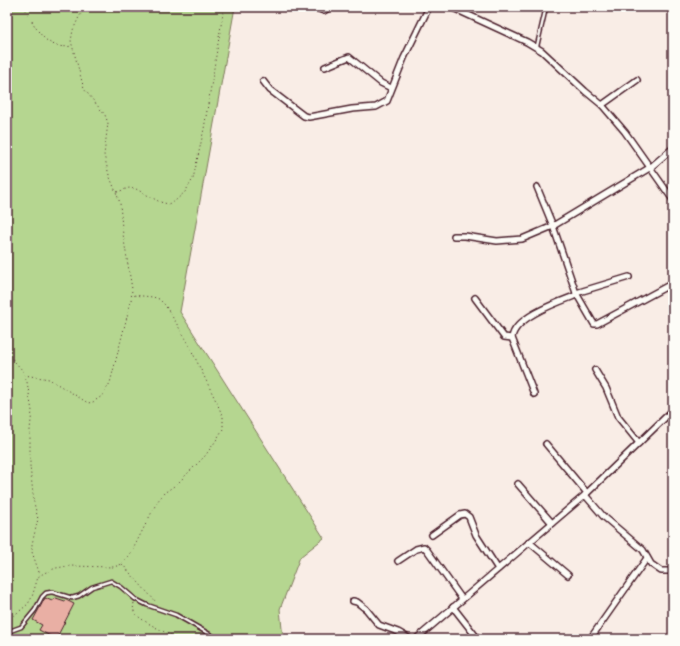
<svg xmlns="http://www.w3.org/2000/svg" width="680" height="646" font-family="Sriracha,sans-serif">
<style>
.green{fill:#b5d690;stroke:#807a5e}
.building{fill:#e9afa4;stroke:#4a1f2b}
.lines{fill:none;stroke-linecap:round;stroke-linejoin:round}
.service-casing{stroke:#4a1f2b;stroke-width:5.5}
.minor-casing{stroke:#4a1f2b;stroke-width:8}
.path{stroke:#4a1f2b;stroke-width:1;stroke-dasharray:1 3;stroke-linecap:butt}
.service{stroke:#fdfcf7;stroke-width:2.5}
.minor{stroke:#fdfcf7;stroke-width:5}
</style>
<rect width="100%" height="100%" fill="#f9ede6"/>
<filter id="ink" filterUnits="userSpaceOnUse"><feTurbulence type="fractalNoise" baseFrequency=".025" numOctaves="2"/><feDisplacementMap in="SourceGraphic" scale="8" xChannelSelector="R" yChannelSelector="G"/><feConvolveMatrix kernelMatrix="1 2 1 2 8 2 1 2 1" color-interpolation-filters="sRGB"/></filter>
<g filter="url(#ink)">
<!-- green -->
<path class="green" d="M7 7H235L180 312 324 538 300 557 280 609 283 639H7Z"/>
<!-- building -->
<path class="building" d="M45 598 52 601 56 598 65 601 66 600 74 604 56 639 39 630 42 625 33 620Z"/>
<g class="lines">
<!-- service casing -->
<g class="service-casing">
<g id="service">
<path d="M537 46 546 7"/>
<path d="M7 632 21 627 35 610 42 597 46 593 52 592 72 598 79 596 92 587 111 581 121 587 135 599 147 605 176 615 218 639"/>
</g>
</g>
<!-- minor casing -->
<g class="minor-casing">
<g id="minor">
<path d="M314 7 324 11 330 7"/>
<path d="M451 7 527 42 542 51 585 91 602 105 625 132 673 200"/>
<path d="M325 67 349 57 381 83 391 88"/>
<path d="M263 81 270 90 304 116 309 117 352 109 376 107 387 101 404 58 429 7"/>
<path d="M602 105 637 80"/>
<path d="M537 187 553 226 576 293 594 324H597L673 283"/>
<path d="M454 236H465L497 241 522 239 553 226 651 167 673 148"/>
<path d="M576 293 629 277"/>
<path d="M475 298 504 337 512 338"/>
<path d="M595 370 606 388 618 417 639 443"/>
<path d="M534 394 512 338C514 317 559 302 577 295"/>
<path d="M546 444 587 493"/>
<path d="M518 484 552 523"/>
<path d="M585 495 603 516 643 550 651 564 661 571H673"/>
<path d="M432 535 460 515 465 514 469 517 476 535 498 569"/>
<path d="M529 542 568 575"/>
<path d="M398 561 416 549 424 547 427 550 462 599"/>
<path d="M353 601 357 602 366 609 379 625 398 632 410 639"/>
<path d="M453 607 478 639"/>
<path d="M416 639 585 495 673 410"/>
<path d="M590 639 647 558"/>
</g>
</g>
<!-- path -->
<g class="path">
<path d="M24 7C36 27 44 51 72 46"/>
<path d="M117 192 129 188 136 189 160 202 168 204 175 201 185 192 193 179 204 129 224 7"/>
<path d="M7 353 23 371 27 382 32 411 30 430V466L34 503 38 519 32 544V552L40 575"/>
<path d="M24 375 49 379 88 403 93 402 102 396 110 383 131 301 132 289 122 228 120 203 116 192 109 175 104 155 108 123 105 115 84 89 71 41 73 30 79 17 86 7"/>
<path d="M122 564 156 602"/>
<path d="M134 603C133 607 133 609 135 613 139 620 169 634 178 639"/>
<path d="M7 620 21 610 28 604 32 597 38 577 44 573 56 568 69 566 114 567 122 564 130 555 157 502 164 493 177 484 205 456 215 442 223 429V417L217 403 186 339 165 305 159 299 153 297 132 295"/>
</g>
<!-- service -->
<use href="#service" class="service"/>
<!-- minor -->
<use href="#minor" class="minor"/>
</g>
</g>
<!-- margin -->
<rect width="680" height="646" fill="none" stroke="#fdfcf7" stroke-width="24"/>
<rect x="12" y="12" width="656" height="622" fill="none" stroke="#4a1f2b" stroke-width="1.5" filter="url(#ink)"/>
</svg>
